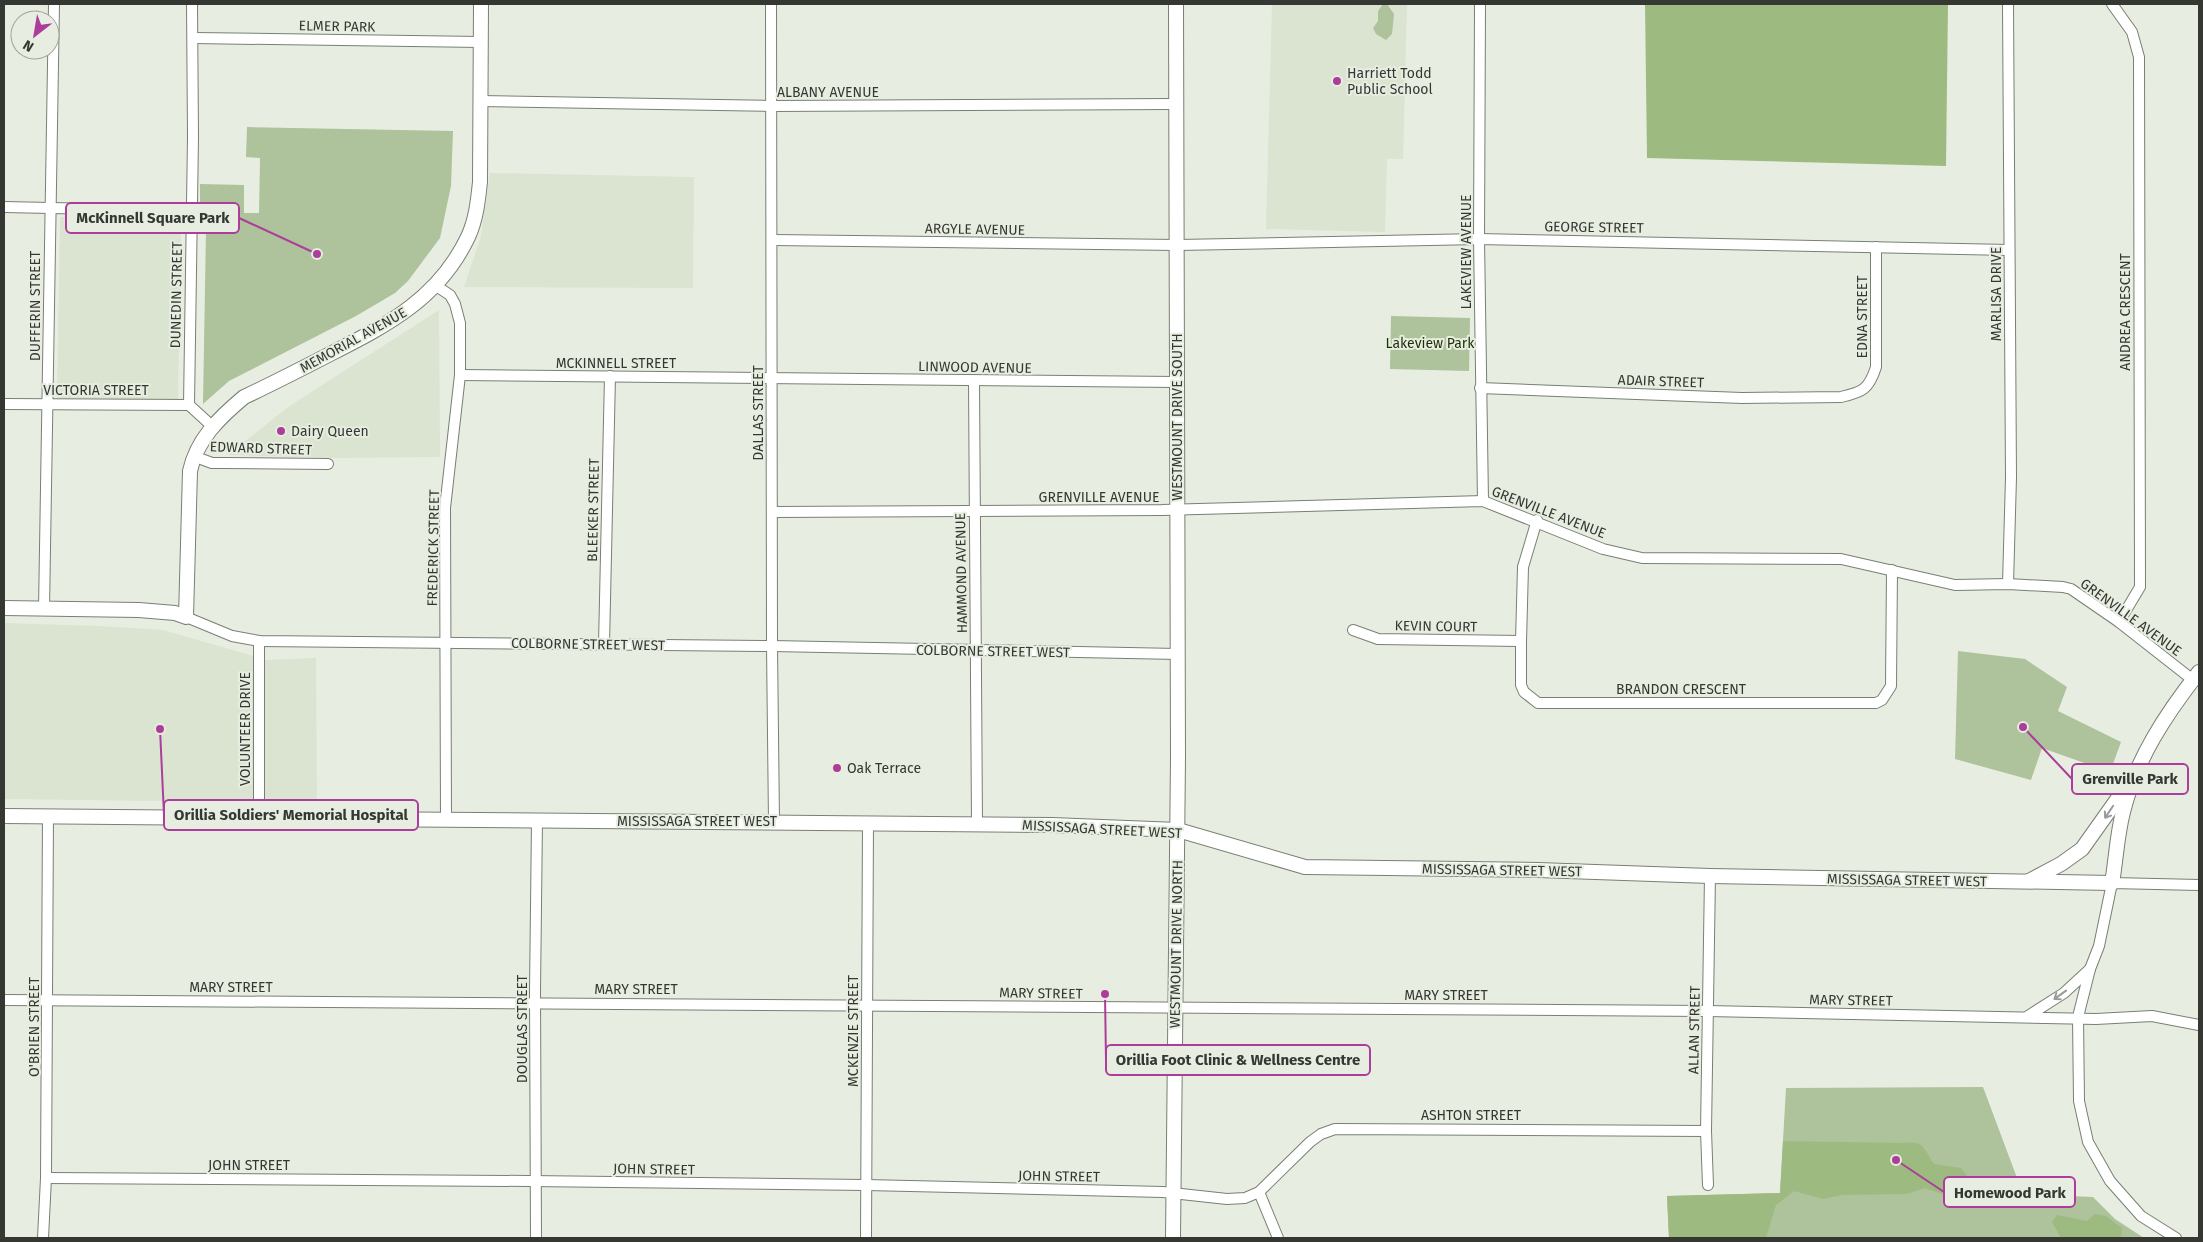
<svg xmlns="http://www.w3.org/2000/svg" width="2203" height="1242" font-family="'Fira Sans',sans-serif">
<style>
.built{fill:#dae4d1}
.green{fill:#aec29b}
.forest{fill:#9dbb80}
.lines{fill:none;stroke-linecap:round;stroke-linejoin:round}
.street-casing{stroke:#797f74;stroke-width:12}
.secondary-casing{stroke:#797f74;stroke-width:16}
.street{stroke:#fff;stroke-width:10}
.secondary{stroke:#fff;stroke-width:14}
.oneway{stroke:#9a9b98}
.poi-dot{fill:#ac3d9a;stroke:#e7eee1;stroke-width:2}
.labels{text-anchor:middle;stroke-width:4;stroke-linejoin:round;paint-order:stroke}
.street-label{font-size:14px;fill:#353732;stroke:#e7eee1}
.poi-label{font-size:14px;fill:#353732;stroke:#e7eee1;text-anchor:start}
.park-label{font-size:14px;fill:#1d3004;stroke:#e7eee1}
.leader{fill:none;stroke:#ac3d9a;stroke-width:2}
.callout-dot{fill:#ac3d9a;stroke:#e7eee1;stroke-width:2}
.callout{fill:#e7eee1;stroke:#ac3d9a;stroke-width:2}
.callout-label{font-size:15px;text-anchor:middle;font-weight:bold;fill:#353732}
</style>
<rect width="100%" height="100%" fill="#e7eee1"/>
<!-- built -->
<g class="built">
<path d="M1272 4H1407L1403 159H1387L1385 232 1266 229Z"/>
<path d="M490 173 694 177 693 288 464 287 481 236Z"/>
<path d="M60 217 181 218 178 402 57 400Z"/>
<path d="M439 310 440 457 340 458 228 455 288 407Z"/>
<path d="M4 623 100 626 163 630 267 660 316 658 317 803 4 799Z"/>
</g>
<!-- green -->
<g class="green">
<path d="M1383 4H1387L1394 14 1392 34 1386 40 1376 34 1373 28 1378 21V11Z"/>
<path d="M247 127 453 131 451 186 440 238 408 281 395 293 356 316 229 381 203 404 206 231 194 232 200 218V184L244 185V213H259L260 158 246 157Z"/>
<path d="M1391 316 1470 318 1469 371 1390 369Z"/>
<path d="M1958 651 2025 659 2067 687 2058 711 2121 742 2110 772 2042 748 2031 780 1955 759Z"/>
<path d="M1983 1087 2023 1194 2093 1197 2115 1219 2144 1238H1669L1667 1196 1780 1193 1786 1088Z"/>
</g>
<!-- forest -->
<g class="forest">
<path d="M1645 4H1948L1946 166 1647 158Z"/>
<path d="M1783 1141 1904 1143C1924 1140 1924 1149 1934 1164L1961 1168 1968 1177C1960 1202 1944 1195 1925 1188L1907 1194 1843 1195 1823 1199 1794 1191 1776 1205 1766 1238H1669L1667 1196 1780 1193Z"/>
<path d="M2095 1214 2106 1216 2122 1228 2121 1238H2061L2052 1222 2057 1215 2087 1221Z"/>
</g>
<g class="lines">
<!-- street casing -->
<g class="street-casing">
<g id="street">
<path d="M771 4 772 646 774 822"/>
<path d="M1480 4 1479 239 1483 501"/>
<path d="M2008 4 2011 477 2008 584"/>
<path d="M2112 4 2132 32 2139 57 2140 587 2119 622"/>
<path d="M193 38 481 42"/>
<path d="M480 101 772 106 1175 104"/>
<path d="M4 207 191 211"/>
<path d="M772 240 1178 245 1479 239 2009 250"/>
<path d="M436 286 450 295 455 304 460 323V375L445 508 446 820"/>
<path d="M460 375 1177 382"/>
<path d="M974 381 977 824"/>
<path d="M1480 388 1742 398 1841 397C1863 392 1869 389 1876 367V247"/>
<path d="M4 404 189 405"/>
<path d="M189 405 193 137 192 4"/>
<path d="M189 405 212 426"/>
<path d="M193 456 212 463H223L328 464"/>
<path d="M772 512 1162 510 1483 501 1603 549 1642 558 1841 559 1955 585 2008 584 2063 587 2071 589 2119 622 2193 680"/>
<path d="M1537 520 1523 567 1521 641V685L1524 692 1538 703H1876L1882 700 1891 686 1892 570"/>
<path d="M44 609 54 4"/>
<path d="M186 617 232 636 259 641 772 646 1178 654"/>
<path d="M1353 630 1378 639 1521 641"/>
<path d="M259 641V818"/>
<path d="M604 644 610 376"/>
<path d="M4 1000 1707 1011 2096 1019 2152 1016 2199 1025"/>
<path d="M2028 1016 2064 993 2090 969"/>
<path d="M46 1178 529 1181 866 1185 1163 1192 1227 1199 1245 1198 1259 1192 1310 1142 1321 1134 1335 1129 1706 1131"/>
<path d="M1708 1185 1706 1131 1710 876"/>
<path d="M1259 1192 1278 1238"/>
<path d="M43 1238 46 1178 48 816"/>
<path d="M536 1238 535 991 537 820"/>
<path d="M866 1238 868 823"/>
<path d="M2176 1238 2141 1216 2110 1181 2088 1142 2079 1101 2078 1017 2090 969 2099 946 2112 883 2199 885"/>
</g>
</g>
<!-- secondary casing -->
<g class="secondary-casing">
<g id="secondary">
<path d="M4 608 139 610 175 613 186 617 190 471C197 439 219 418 244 397 274 383 303 368 332 353 389 324 439 298 468 237 476 220 478 201 480 182L481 4"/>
<path d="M4 816 1052 825 1178 830 1305 867 1538 870 1710 876 2112 883C2116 860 2117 835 2123 812 2136 759 2166 714 2199 672"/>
<path d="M2029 881 2061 864 2082 849 2126 787"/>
<path d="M1173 1238 1178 758 1176 4"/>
</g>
</g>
<!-- street -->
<use href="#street" class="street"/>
<!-- secondary -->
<use href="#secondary" class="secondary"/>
</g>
<!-- one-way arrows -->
<defs><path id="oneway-shaft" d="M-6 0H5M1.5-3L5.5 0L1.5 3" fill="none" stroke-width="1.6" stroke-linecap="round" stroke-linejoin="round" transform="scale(1.25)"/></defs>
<g class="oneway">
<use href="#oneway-shaft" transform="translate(2109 812) rotate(124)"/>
<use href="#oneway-shaft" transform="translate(2060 995) rotate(144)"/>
</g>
<!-- markers -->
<g class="poi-dot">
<circle cx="1337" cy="81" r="5"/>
<circle cx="281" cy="431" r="5"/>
<circle cx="837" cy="768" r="5"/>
</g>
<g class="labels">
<!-- street labels -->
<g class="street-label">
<text transform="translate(337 26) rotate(1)" y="5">ELMER PARK</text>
<text x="828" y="97">ALBANY AVENUE</text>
<text transform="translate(1594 227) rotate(1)" y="5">GEORGE STREET</text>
<text transform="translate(975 229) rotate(1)" y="5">ARGYLE AVENUE</text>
<text transform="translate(1466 252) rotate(-90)" y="5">LAKEVIEW AVENUE</text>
<text transform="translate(1996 294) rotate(-90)" y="5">MARLISA DRIVE</text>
<text transform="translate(176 295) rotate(-89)" y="5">DUNEDIN STREET</text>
<text transform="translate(35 306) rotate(-90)" y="5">DUFFERIN STREET</text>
<text transform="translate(2125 312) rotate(-90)" y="5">ANDREA CRESCENT</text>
<text transform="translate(1862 317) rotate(-90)" y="5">EDNA STREET</text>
<text transform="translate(353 340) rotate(-29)" y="5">MEMORIAL AVENUE</text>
<text x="616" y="368">MCKINNELL STREET</text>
<text transform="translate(975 367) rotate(1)" y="5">LINWOOD AVENUE</text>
<text transform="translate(1661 381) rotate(2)" y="5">ADAIR STREET</text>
<text x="96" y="395">VICTORIA STREET</text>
<text transform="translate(758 413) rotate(-90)" y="5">DALLAS STREET</text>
<text transform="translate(1177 417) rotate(-90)" y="5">WESTMOUNT DRIVE SOUTH</text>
<text transform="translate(261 448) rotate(2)" y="5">EDWARD STREET</text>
<text x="1099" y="502">GRENVILLE AVENUE</text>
<text transform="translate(593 510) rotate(-89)" y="5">BLEEKER STREET</text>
<text transform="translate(1549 512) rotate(21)" y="5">GRENVILLE AVENUE</text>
<text transform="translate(433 548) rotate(-89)" y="5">FREDERICK STREET</text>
<text transform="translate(961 573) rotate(-91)" y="5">HAMMOND AVENUE</text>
<text transform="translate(2131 617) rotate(36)" y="5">GRENVILLE AVENUE</text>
<text transform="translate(1436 626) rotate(1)" y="5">KEVIN COURT</text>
<text transform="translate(588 644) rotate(1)" y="5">COLBORNE STREET WEST</text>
<text transform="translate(993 651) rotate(1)" y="5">COLBORNE STREET WEST</text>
<text x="1681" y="694">BRANDON CRESCENT</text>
<text transform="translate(245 729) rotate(-90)" y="5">VOLUNTEER DRIVE</text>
<text x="697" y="826">MISSISSAGA STREET WEST</text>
<text transform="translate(1102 829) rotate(3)" y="5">MISSISSAGA STREET WEST</text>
<text transform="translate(1502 870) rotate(1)" y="5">MISSISSAGA STREET WEST</text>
<text transform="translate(1907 880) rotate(1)" y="5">MISSISSAGA STREET WEST</text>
<text transform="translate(1176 944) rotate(-89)" y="5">WESTMOUNT DRIVE NORTH</text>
<text x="231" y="992">MARY STREET</text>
<text x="636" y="994">MARY STREET</text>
<text transform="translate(1041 993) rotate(1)" y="5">MARY STREET</text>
<text x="1446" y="1000">MARY STREET</text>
<text transform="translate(1851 1000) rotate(1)" y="5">MARY STREET</text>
<text transform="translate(34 1027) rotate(-90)" y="5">O'BRIEN STREET</text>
<text transform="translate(522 1029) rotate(-90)" y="5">DOUGLAS STREET</text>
<text transform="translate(1694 1030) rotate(-89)" y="5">ALLAN STREET</text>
<text transform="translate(853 1031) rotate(-90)" y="5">MCKENZIE STREET</text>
<text x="1471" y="1120">ASHTON STREET</text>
<text x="249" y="1170">JOHN STREET</text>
<text transform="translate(654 1169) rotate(1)" y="5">JOHN STREET</text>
<text transform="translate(1059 1176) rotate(1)" y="5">JOHN STREET</text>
</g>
<!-- poi labels -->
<g class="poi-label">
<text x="1347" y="78">Harriett Todd<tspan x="1347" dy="16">Public School</tspan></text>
<text x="291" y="436">Dairy Queen</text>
<text x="847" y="773">Oak Terrace</text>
</g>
<!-- park labels -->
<g class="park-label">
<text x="1430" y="348">Lakeview Park</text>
</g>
</g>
<!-- callouts -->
<path class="leader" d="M317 254L239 218M2023 727L2072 779M160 729L164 815M1105 994L1106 1060M1896 1160L1944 1192"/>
<g class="callout-dot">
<circle cx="317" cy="254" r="5"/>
<circle cx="2023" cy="727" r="5"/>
<circle cx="160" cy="729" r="5"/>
<circle cx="1105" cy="994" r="5"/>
<circle cx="1896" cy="1160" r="5"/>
</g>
<g class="callout">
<rect x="66" y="203" width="173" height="30" rx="5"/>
<rect x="2072" y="764" width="116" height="30" rx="5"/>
<rect x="164" y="800" width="254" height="30" rx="5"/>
<rect x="1106" y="1045" width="264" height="30" rx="5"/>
<rect x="1944" y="1177" width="131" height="30" rx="5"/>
</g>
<g class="callout-label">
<text x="153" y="223">McKinnell Square Park</text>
<text x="2130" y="784">Grenville Park</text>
<text x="291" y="820">Orillia Soldiers' Memorial Hospital</text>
<text x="1238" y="1065">Orillia Foot Clinic &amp; Wellness Centre</text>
<text x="2010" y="1198">Homewood Park</text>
</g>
<!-- border -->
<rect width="2203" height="1242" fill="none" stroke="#353732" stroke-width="10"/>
<!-- north arrow -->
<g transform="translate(35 35) rotate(211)"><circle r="24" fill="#e7eee1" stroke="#a0a59b"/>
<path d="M0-4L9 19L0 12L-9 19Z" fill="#ac3d9a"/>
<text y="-8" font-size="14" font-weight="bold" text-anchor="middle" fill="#353732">N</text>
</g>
</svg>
